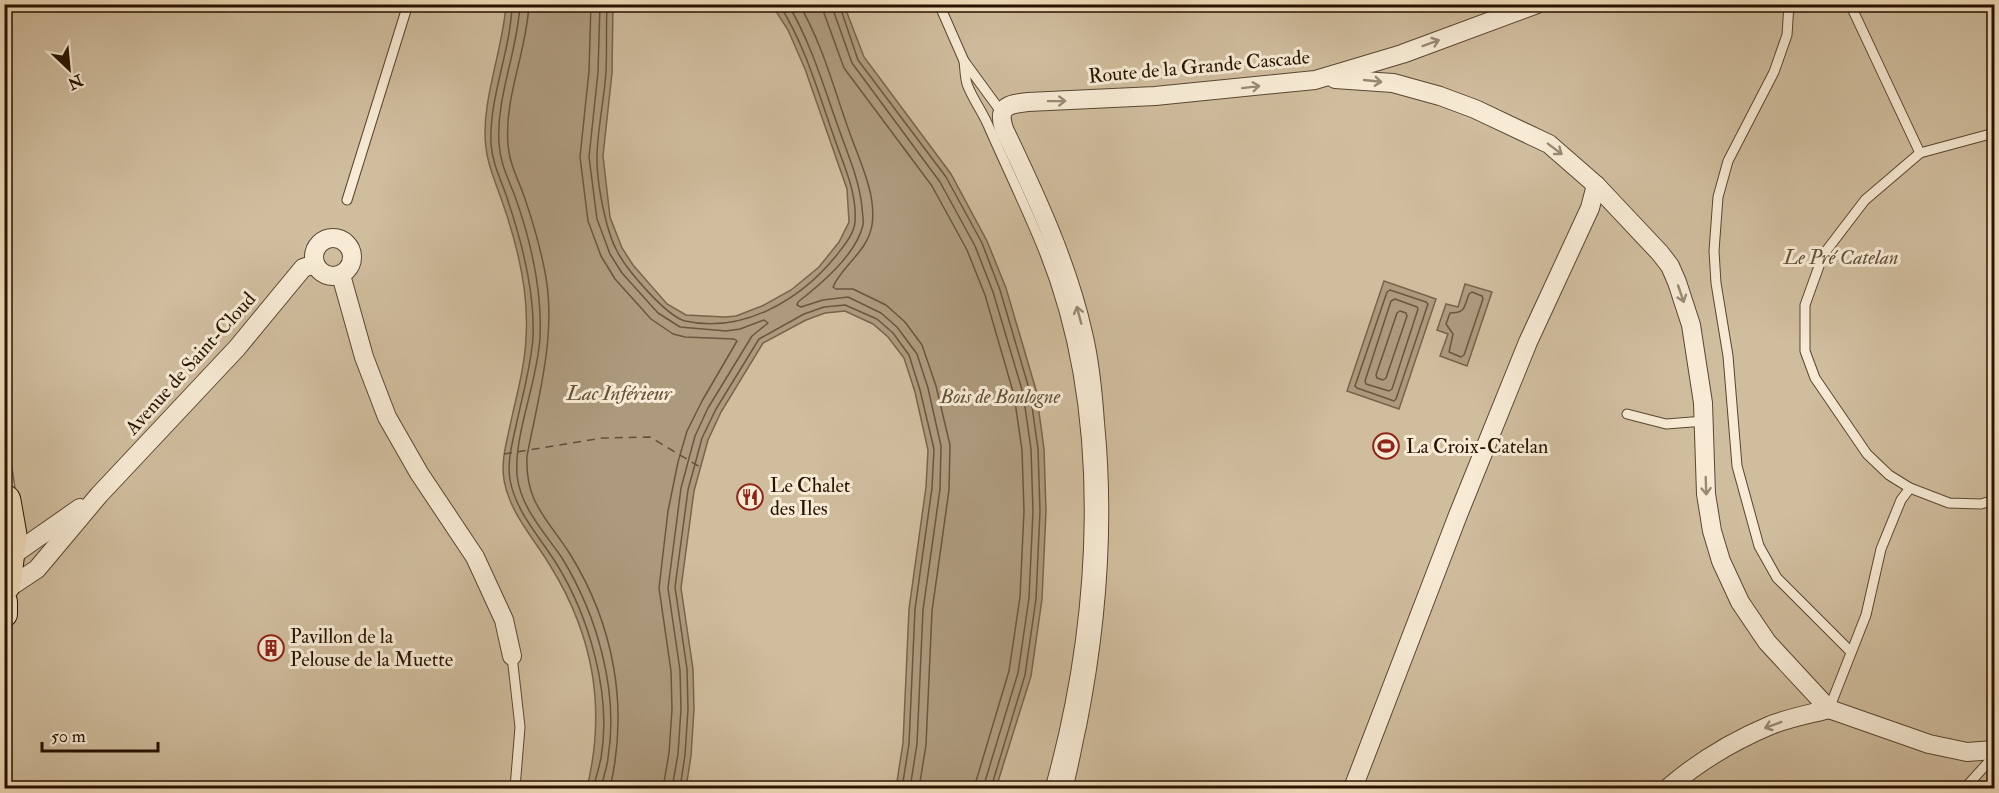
<svg xmlns="http://www.w3.org/2000/svg" width="1999" height="793" font-family="'IM FELL Double Pica',serif">
<style>
.green{fill:#d0bd9e;stroke:#7b684f;stroke-width:1.5}
.water{fill:#ad9a7d;stroke:#77644b;stroke-width:1.5}
.lines{fill:none;stroke-linecap:round;stroke-linejoin:round}
.shore{stroke:#6a563e;stroke-width:1.5}
.ferry{stroke:#634f38;stroke-width:1.5;stroke-dasharray:8 6;stroke-linecap:butt}
.lane-casing{stroke:#594630;stroke-width:11}
.street-casing{stroke:#594630;stroke-width:20}
.secondary-casing{stroke:#261200;stroke-width:28}
.highway-casing{stroke:#261200;stroke-width:35}
.lane{stroke:#f7ebd5;stroke-width:9}
.street{stroke:#f7ebd5;stroke-width:18}
.secondary{stroke:#f7ebd5;stroke-width:26}
.highway{stroke:#f3e0be;stroke-width:33}
.oneway{stroke:#998975}
.labels{text-anchor:middle;stroke-width:6;stroke-linejoin:round;paint-order:stroke}
.street-label{font-size:20px;fill:#261200;stroke:#f7ebd5}
.park-label{font-size:20px;font-style:italic;fill:#624e37;stroke:#f7ebd5}
.poi-label{font-size:20px;fill:#261200;stroke:#f7ebd5;text-anchor:start}
.water-label{font-size:21px;font-style:italic;fill:#634f38;stroke:#f7ebd5}
</style>
<rect width="100%" height="100%" fill="#f3e0be"/>
<filter id="stains"><feTurbulence type="fractalNoise" baseFrequency=".00333" numOctaves="4"/><feColorMatrix values="0 0 0 0 .2 0 0 0 0 .09 0 0 0 0 .02 0 0 0 .5 -.17"/></filter>
<radialGradient id="worn" r=".72"><stop offset=".6" stop-color="#630" stop-opacity="0"/><stop offset="1" stop-color="#630" stop-opacity=".3"/></radialGradient>
<!-- green -->
<path class="green" d="M5 5H1994V788H5V528L18 508 4 415Z"/>
<!-- water -->
<g class="water">
<path d="M506 5H613L612 73 603 156 610 217 622 248 633 265 667 304 686 315 725 317 736 316 762 306 791 290 819 267 839 242 849 222 847 189 805 69 788 30 772 5H844L864 57 951 174 987 241 1006 288 1036 390 1044 449 1046 511 1042 599 1031 676 996 788H896L903 743 909 609 926 487 928 450 915 392 904 358 888 337 873 324 845 311 825 313 806 320 763 343 721 412 708 440 694 491 681 588 693 669 694 709 691 756 686 788H587C606 709 594 637 551 567 534 538 510 514 504 480 501 462 506 444 510 426 516 397 525 367 526 337 529 294 517 244 503 204 497 185 488 168 486 148 480 104 503 50 506 5Z"/>
<path d="M1384 281 1436 299 1399 409 1347 391Z"/>
<path d="M1465 284 1492 292 1467 366 1440 356 1448 334 1437 330 1446 304 1458 307Z"/>
</g>
<g class="lines">
<!-- shore -->
<g class="shore">
<path d="M512 4C511 51 489 96 491 143 492 165 503 183 509 204 523 246 535 292 533 337 531 367 522 397 516 426 512 444 507 462 510 480 516 512 539 536 556 563 589 616 612 694 601 758 599 768 596 778 593 788"/>
<path d="M520 4C518 51 496 96 499 143 500 164 509 180 516 199 531 242 542 291 540 337 538 381 514 433 517 475 520 507 545 533 562 558 597 615 619 691 608 758 607 768 603 778 601 788"/>
<path d="M529 4C527 51 504 97 508 144 509 163 518 179 524 196 532 219 539 243 544 267 558 330 539 394 527 456 525 503 547 518 570 554 614 625 629 707 610 788"/>
<path d="M591 4 589 71 580 157 588 221 601 256 615 279 651 319 673 334 685 337 734 339 737 341 702 401 687 431 678 462 668 511 659 588 671 671 672 709 669 753 663 788"/>
<path d="M600 4 598 72 589 157 597 219 610 254 622 273 658 313 680 327 726 331 740 329 764 320 768 323 752 336 708 408 695 436 681 488 668 588 680 670 681 709 678 754 672 788"/>
<path d="M607 4C606 27 607 50 606 72 604 100 598 127 597 154 596 178 605 229 617 251 626 269 666 316 685 321 743 334 800 300 836 256 843 247 855 233 855 221 857 190 842 162 833 134 817 89 805 45 779 4"/>
<path d="M788 4C812 45 824 88 840 132 849 157 859 180 862 207 862 213 864 220 863 225 856 255 821 284 798 302L797 305 801 307 823 300 848 297 881 313 897 327 917 354 928 388 941 446 940 489 923 610 917 744 910 788"/>
<path d="M799 4C822 43 833 86 848 128 858 158 877 193 872 225 868 251 842 266 833 287L836 289H853L886 305 905 322 922 345 936 386 950 445 949 490 932 611 926 745 919 788"/>
<path d="M822 4 824 13 844 68 932 186 967 250 985 295 1014 395 1022 450 1024 511 1020 597 1009 671 974 788"/>
<path d="M831 4 852 63 940 182 975 246 993 292 1023 393 1031 449 1033 511 1029 598 1018 673 983 788"/>
<path d="M839 4 858 60 946 177 982 243 1000 290 1030 392 1038 449 1040 511 1036 599 1025 675 991 788"/>
<path d="M1390 290 1426 302 1428 304 1396 399 1394 401 1357 388 1355 386 1387 292Z"/>
<path d="M1472 292 1482 296 1483 299 1464 355 1461 357 1449 352 1453 334 1446 324 1450 313C1466 313 1464 307 1469 294Z"/>
<path d="M1395 299 1417 307 1418 309 1392 389 1389 391 1366 384 1365 381 1391 301Z"/>
<path d="M1400 311 1406 313 1407 316 1386 378 1383 380 1377 378 1376 375 1397 313Z"/>
<path d="M680 788 685 755 688 709 687 669 675 587 688 490 702 438 716 409 759 339 804 314 824 307 845 305 877 319 893 333 909 355 920 390 934 449 932 488 915 609 909 744 902 788"/>
</g>
<!-- ferry -->
<path class="ferry" d="M504 454 603 438 650 437 700 467"/>
<!-- lane casing -->
<g class="lane-casing">
<g id="lane">
<path d="M939 4 964 61 1002 113"/>
<path d="M1789 4 1787 35 1774 72 1728 161 1718 197 1714 251 1716 283 1728 356 1737 466 1759 546 1777 578 1851 652"/>
<path d="M1850 4 1920 153"/>
<path d="M964 61C965 69 965 77 967 84 972 98 982 111 988 125 1006 166 1026 207 1043 249 1110 414 1097 619 1050 788"/>
<path d="M1994 133 1920 153 1865 200 1823 255 1805 305V351L1815 378 1867 454 1889 475 1910 488 1949 503 1981 504 1994 500"/>
<path d="M347 200 408 4"/>
<path d="M1627 414 1666 424 1705 421"/>
<path d="M512 656 520 727 515 788"/>
<path d="M1829 709 1866 615 1881 549 1901 500 1910 488"/>
<path d="M1965 788 1994 756"/>
</g>
</g>
<!-- street casing -->
<g class="street-casing">
<g id="street">
<path d="M1335 79 1393 83 1440 96 1475 109 1549 144 1596 185 1660 253 1670 266 1677 282 1691 325 1703 403 1706 494 1712 531 1721 561 1740 602 1767 642 1829 709 1929 744 1967 752 1994 750"/>
<circle cx="333" cy="257" r="19"/>
<path d="M341 275 364 357 387 417 419 473 475 557 504 620 512 656"/>
<path d="M7 559 80 508"/>
<path d="M4 591 37 569 99 495 237 348 303 268 315 264"/>
<path d="M1063 788C1069 768 1072 747 1077 726 1097 626 1105 525 1095 423 1093 393 1090 362 1083 333 1067 262 1035 194 1004 129 997 107 1007 104 1028 102L1155 96 1315 80 1402 54 1537 4"/>
<path d="M1353 788 1458 515 1528 342 1590 208 1596 185"/>
<path d="M1668 788C1698 762 1733 741 1771 725 1789 718 1810 714 1829 709"/>
</g>
</g>
<!-- secondary casing -->
<g class="secondary-casing">
<path id="secondary" d="M4 602V614"/>
</g>
<!-- highway casing -->
<g class="highway-casing">
<path id="highway" d="M4 501 10 535 4 584"/>
</g>
<!-- lane -->
<use href="#lane" class="lane"/>
<!-- street -->
<use href="#street" class="street"/>
<!-- secondary -->
<use href="#secondary" class="secondary"/>
<!-- highway -->
<use href="#highway" class="highway"/>
</g>
<!-- one-way arrows -->
<defs><path id="oneway-shaft" d="M-6 0H5M1.5-3L5.5 0L1.5 3" fill="none" stroke-width="1.6" stroke-linecap="round" stroke-linejoin="round" transform="scale(1.5)"/></defs>
<g class="oneway">
<use href="#oneway-shaft" transform="translate(1431 43) rotate(-20)"/>
<use href="#oneway-shaft" transform="translate(1373 81) rotate(6)"/>
<use href="#oneway-shaft" transform="translate(1251 87) rotate(-7)"/>
<use href="#oneway-shaft" transform="translate(1057 101) rotate(-1)"/>
<use href="#oneway-shaft" transform="translate(1555 149) rotate(37)"/>
<use href="#oneway-shaft" transform="translate(1681 294) rotate(71)"/>
<use href="#oneway-shaft" transform="translate(1079 315) rotate(-105)"/>
<use href="#oneway-shaft" transform="translate(1706 486) rotate(88)"/>
<use href="#oneway-shaft" transform="translate(1773 725) rotate(160)"/>
</g>
<!-- icons -->
<defs>
<g id="stadium-ring" transform="scale(1.35)"><circle r="9.5" fill="#f7ebd5" stroke="#8f2418" stroke-width="1.5"/><path d="M0-5a6.5 5 0 1 0 0 10a6.5 5 0 1 0 0-10ZM-3.5-1.8h7v3.6h-7Z" fill="#8f2418"/></g>
<g id="restaurant-ring" transform="scale(1.35)"><circle r="9.5" fill="#f7ebd5" stroke="#8f2418" stroke-width="1.5"/><path d="M-5-6h1v4h1v-4h1v4h1v-4h1v5L-1.5 .5V6h-2V.5L-5-1ZM5-6V6H3V1.5H1.5Q1.5-4 5-6Z" fill="#8f2418"/></g>
<g id="building-ring" transform="scale(1.35)"><circle r="9.5" fill="#f7ebd5" stroke="#8f2418" stroke-width="1.5"/><path d="M-4-6H4V6H1V3H-1V6H-4ZM-2.5-4.3h1.7v1.8h-1.7ZM.8-4.3h1.7v1.8H.8ZM-2.5-1h1.7V.8h-1.7ZM.8-1h1.7V.8H.8Z" fill="#8f2418"/></g>
</defs>
<g fill-rule="evenodd">
<use href="#stadium-ring" x="1386" y="446"/>
<use href="#restaurant-ring" x="750" y="497"/>
<use href="#building-ring" x="271" y="648"/>
</g>
<g class="labels">
<!-- street labels -->
<g class="street-label">
<text transform="translate(1199 66) rotate(-5)" y="7">Route de la Grande Cascade</text>
<text transform="translate(190 363) rotate(-48)" y="7">Avenue de Saint-Cloud</text>
</g>
<!-- park labels -->
<g class="park-label">
<text x="1841" y="264">Le Pré Catelan</text>
<text x="1000" y="403">Bois de Boulogne</text>
</g>
<!-- poi labels -->
<g class="poi-label">
<text x="1406" y="453">La Croix-Catelan</text>
<text x="770" y="492">Le Chalet<tspan x="770" dy="23">des Iles</tspan></text>
<text x="290" y="643">Pavillon de la<tspan x="290" dy="23">Pelouse de la Muette</tspan></text>
</g>
<!-- water labels -->
<g class="water-label">
<text x="619" y="400">Lac Inférieur</text>
</g>
</g>
<!-- margin -->
<rect width="1999" height="793" fill="none" stroke="#f3e0be" stroke-width="24"/>
<rect x="6" y="6" width="1987" height="781" fill="none" stroke="#261200" stroke-width="3"/>
<rect x="12" y="12" width="1975" height="769" fill="none" stroke="#261200" stroke-width="1.5"/>
<!-- north arrow -->
<g transform="translate(69 69) rotate(154)" stroke="#f7ebd5" stroke-width="4.5" paint-order="stroke">
<path d="M0-4.5L10 22L0 15L-10 22Z" fill="#261200"/>
<text y="-9" font-size="16" font-weight="bold" text-anchor="middle" fill="#261200">N</text>
</g>
<!-- scale -->
<path d="M42 742v9h116v-9" fill="none" stroke="#261200" stroke-width="3"/>
<text x="51" y="742" font-size="18" fill="#261200" stroke="#f7ebd5" stroke-width="4.5" paint-order="stroke">50 m</text>
<rect width="100%" height="100%" filter="url(#stains)"/>
<rect width="100%" height="100%" fill="url(#worn)"/>
</svg>
